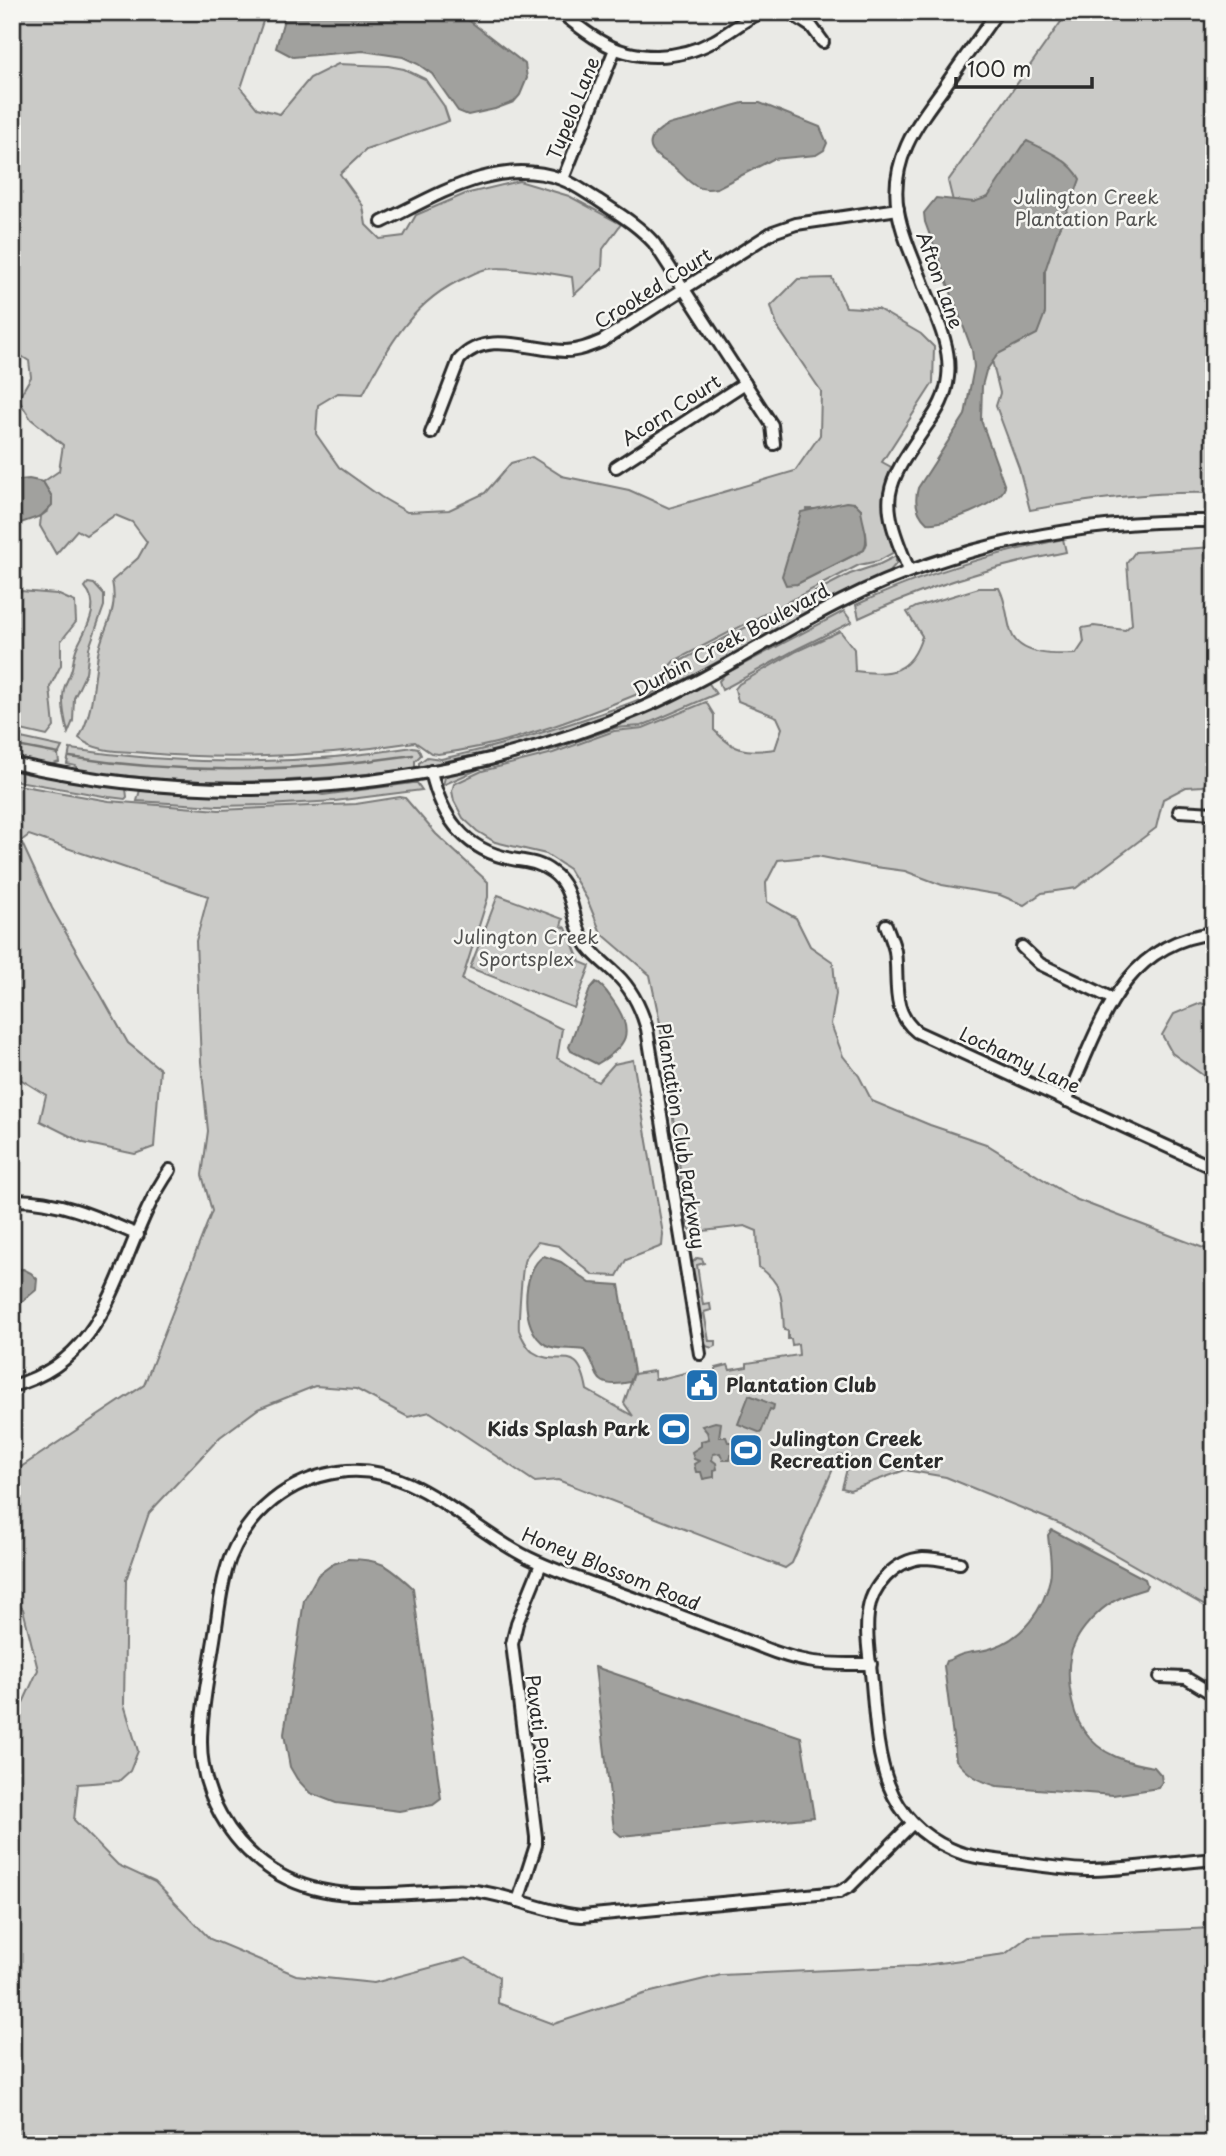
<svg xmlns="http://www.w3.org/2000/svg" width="1226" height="2156" font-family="'Playpen Sans',sans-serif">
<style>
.green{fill:#cacac7;stroke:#7a7a79;stroke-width:2;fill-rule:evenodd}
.water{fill:#a1a19e;stroke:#727270;stroke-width:2}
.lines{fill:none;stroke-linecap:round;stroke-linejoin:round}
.stream{stroke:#727270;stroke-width:2.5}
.minor-casing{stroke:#2b2b2b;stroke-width:16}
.minor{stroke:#f6f6f2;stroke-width:10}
.labels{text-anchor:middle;stroke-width:5;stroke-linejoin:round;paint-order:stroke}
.street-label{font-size:19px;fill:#2b2b2b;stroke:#f6f6f2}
.park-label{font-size:19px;fill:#535352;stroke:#f6f6f2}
.poi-label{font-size:19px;font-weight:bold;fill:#2b2b2b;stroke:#f6f6f2;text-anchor:start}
</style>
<rect width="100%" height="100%" fill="#eaeae6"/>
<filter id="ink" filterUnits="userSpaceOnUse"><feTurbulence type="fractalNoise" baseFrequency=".0143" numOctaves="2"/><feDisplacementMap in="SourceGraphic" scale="14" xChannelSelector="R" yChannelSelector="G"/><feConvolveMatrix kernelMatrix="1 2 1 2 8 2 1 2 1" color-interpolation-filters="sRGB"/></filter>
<g filter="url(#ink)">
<!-- green -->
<g class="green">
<path d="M12 12H266L241 88 257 108 280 114 310 78 338 64 388 66 404 69 425 79 444 106 449 121 366 150 340 174 363 206 366 225 380 239 404 236 416 215 465 194 519 181 569 196 621 224 603 249 602 269 574 295 572 277C550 273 508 266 487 269 480 270 473 274 467 277 414 299 389 345 363 394L338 393 318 405 316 434 339 467 381 497 407 512 449 510 485 493 511 463 532 457 562 476 629 490 669 508 795 471 820 435 821 391 777 326 771 306 798 279 832 278 846 307 878 309 921 334 934 347 933 383 882 462 891 467C880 497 884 523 894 552L878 561 859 565 674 661 668 668 665 682 662 684C590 714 516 744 438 754L431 753 415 742C325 756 237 761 146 753 124 751 96 753 79 738 94 711 93 683 98 654 103 625 119 615 112 581L138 558 147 542 132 522 115 515 86 535 77 530 56 554 40 526 41 516 48 511 52 497 43 482 59 471 63 445 31 419 18 399 31 377 29 361 12 350ZM807 509H861L862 525 866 533 867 543 864 550 797 584Z"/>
<path d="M1068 12H1214V493C1152 491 1091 499 1030 510L1019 468 996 406 1000 393 948 181Z"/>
<path d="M1063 539 1066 552C994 566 925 587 859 618L856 605C922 574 991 554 1063 539Z"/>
<path d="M1214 547V771L1203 786 1186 787 1163 799 1156 828 1131 847 1076 888 1042 893 1024 905 1000 895 942 885 905 871 868 866 817 856 778 860 766 883 767 902 796 918 810 946 833 962 836 994 831 1024 843 1056 859 1076 872 1101 930 1125 986 1144 1075 1199 1214 1252V1611L1063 1525 946 1477 905 1470 850 1490 842 1488 850 1457 839 1455 792 1563 785 1568 558 1480 535 1482 430 1412 408 1417 356 1389 315 1386 258 1409 220 1437 149 1513 126 1580 124 1704 138 1751 130 1771 119 1781 78 1784 74 1820 118 1865 155 1882 210 1939 296 1975 374 1983 466 1958 499 1977 498 2003 554 2024 647 1993 721 1975 917 1966 1005 1954 1029 1936 1214 1928V2144H12V1727L38 1670 23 1609 12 1599V1473L144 1385 212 1211 202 1175 208 1131 201 1062 196 941 208 896 29 835 21 841 52 908 128 1043 160 1069 154 1147 135 1154 84 1143 40 1121 46 1095 12 1074V784L109 801 219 810 356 804 400 797 405 798 436 834 488 882V897L462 980 562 1029 557 1058 598 1082 614 1064 633 1060 663 1234 662 1246 626 1260 617 1276 593 1275 559 1246 538 1242C534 1247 528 1253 525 1259 522 1264 518 1323 519 1330 521 1336 528 1349 533 1352 559 1370 578 1339 587 1390L633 1416 624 1403 634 1374 654 1371 655 1379H660L689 1372 690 1377 703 1371 716 1372V1368L728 1365 730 1370 747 1367V1363L799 1355 798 1344 792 1345 791 1339H788V1331L784 1330C782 1302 785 1285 759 1267L757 1231 745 1226 695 1232 688 1228 660 1023 650 975 601 933 587 899 569 869 546 854 495 842 477 831 463 818 454 801 452 791 454 784 482 771 553 753 614 731 643 728 706 702 714 715V730C735 752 746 753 775 749L782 728 777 717 738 701 735 689 739 684 797 651 840 631 854 649 855 671C891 676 911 673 922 636L907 612 916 607 979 588H999C1007 603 1006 617 1011 632 1019 656 1055 655 1076 654L1084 642 1082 628 1094 626 1125 630 1132 624 1127 563 1135 552Z"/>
<path d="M896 556V564L888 573 806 614 649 699 556 734 508 748 419 767V763L427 757 441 759C493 748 543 733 593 716 616 708 643 700 663 687 674 681 670 668 680 661L850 574 880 564Z"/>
<path d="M88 583 94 584 104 595V606L89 648 86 673 74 698 73 721 68 733C65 719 61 704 64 689 65 684 68 679 70 674 74 665 73 656 77 647 86 628 102 606 85 587Z"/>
<path d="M20 591 57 594 75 602 76 622 61 641V665L50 687 54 727 47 736 12 728V595Z"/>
<path d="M844 611 852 622 797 649 722 690 719 681 725 674Z"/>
<path d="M708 682 716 694 651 722 641 726 615 728 556 749 479 769 443 785 445 777 451 772 654 708Z"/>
<path d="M12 736 62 747 58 755 59 762 51 765 12 758Z"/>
<path d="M413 747 418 748 421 755 415 761V768C299 784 195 787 78 770L76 766 67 764 70 749C185 766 299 766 413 747Z"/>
<path d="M12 767 118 786 126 789 127 797 125 799 109 797 12 780Z"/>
<path d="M413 783H417L422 790 335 801 267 805 218 806 137 801 140 790 148 789 302 791 323 795Z"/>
<path d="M498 895 563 919 561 926 566 928 580 962 590 966 574 1008 470 968Z"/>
<path d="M1201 1003 1214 1008V1101L1206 1096 1204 1076 1172 1053 1162 1035 1174 1014Z"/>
<path d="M697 1258 702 1259 704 1263 697 1265 703 1305 710 1304 711 1310 704 1312 709 1341H716V1346L712 1348 706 1346 703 1342 691 1270V1264Z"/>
</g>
<!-- water -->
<g class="water">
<path d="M286 12H458L525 64 527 78 520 95 514 102 495 109 468 115 458 111 432 74 418 64 403 57 363 51 293 57 276 48Z"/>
<path d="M743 103H760L820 127 827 143 824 150 816 155 773 159 717 188C710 189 703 190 696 186 689 183 682 174 675 168 666 160 639 152 656 133 668 121 682 123 696 118 712 112 727 107 743 103Z"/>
<path d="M1027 141C1046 150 1070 160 1080 179L1074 196 1059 228 1045 271V313L1037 334 998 354 986 371 982 386 981 420 1005 487C999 505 945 525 927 523 916 513 914 502 918 488L965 415 974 367 972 350 925 222 924 213 936 198 974 202 988 197 1022 146Z"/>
<path d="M29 479 43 482 52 497V505L41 516 12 526V481Z"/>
<path d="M846 502 855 503 861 509C862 524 870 536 864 550L797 584 786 585 782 576 801 512Z"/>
<path d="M596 982C604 986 608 994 614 1002 635 1033 627 1046 597 1064L571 1051 569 1047 590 989Z"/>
<path d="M544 1256 561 1262 590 1283 619 1285 634 1372 630 1382C587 1392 601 1365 584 1350 572 1347 557 1351 546 1345 519 1330 521 1269 544 1256Z"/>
<path d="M23 1269 31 1273 37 1279 36 1290 12 1310V1270Z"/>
<path d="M749 1395 774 1405 773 1410 770 1409 761 1433 738 1424Z"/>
<path d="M715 1422 721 1423 719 1437H726L728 1442H732L734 1454 731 1455 730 1460H723L720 1453 713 1454 712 1460 716 1463 717 1469 714 1470V1477L703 1479 701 1472H696L694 1464 699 1461 694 1459 692 1452 701 1446V1441L709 1439 707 1432 702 1426Z"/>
<path d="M1052 1530 1145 1579 1147 1585 1145 1589C1128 1594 1111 1600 1098 1613 1090 1620 1079 1633 1075 1643 1063 1665 1070 1711 1084 1731 1100 1755 1128 1763 1154 1767L1161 1775 1162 1782 1158 1788 1113 1795 997 1786C979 1781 968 1775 956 1760L944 1666 946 1661C952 1660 954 1657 960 1655 970 1651 982 1652 992 1648 1022 1639 1044 1609 1050 1579 1053 1565 1049 1549 1048 1535Z"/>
<path d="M348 1559C382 1559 389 1566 413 1588L441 1799 433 1805 399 1811 336 1803 310 1793 297 1779 290 1767 284 1734 304 1600 318 1575 333 1564Z"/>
<path d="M595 1667 801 1737 814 1817 621 1836 614 1830Z"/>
</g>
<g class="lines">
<!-- stream -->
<g class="stream">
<path d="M12 745 59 754"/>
<path d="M70 757C184 775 299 772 413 755"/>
</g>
<!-- minor casing -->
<g class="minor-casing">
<g id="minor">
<path d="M560 12C573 22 586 33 600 41 635 62 679 60 714 41 730 32 744 20 761 12"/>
<path d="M789 12 812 27 823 42"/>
<path d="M563 179 615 49"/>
<path d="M382 222C438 195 497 156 561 179 575 184 586 193 598 200 619 214 638 225 654 243L772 425 774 444"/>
<path d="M431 433 459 360C486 329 529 350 565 351 578 351 590 346 602 341L773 232 796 224 898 209"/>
<path d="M616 467 745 383"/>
<path d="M909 570C878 497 883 489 927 425 938 410 946 396 948 377 952 344 933 311 922 281 913 258 902 235 898 211 889 160 917 124 945 86 962 61 980 37 997 12"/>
<path d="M12 763C219 811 447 792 642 708 712 678 774 635 842 601 954 544 1088 519 1214 521"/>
<path d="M431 771C441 817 464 850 512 859 528 862 539 862 552 872 574 887 571 918 583 939 591 954 604 962 616 974 632 989 641 1008 647 1029L700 1354"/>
<path d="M1179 811 1214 813"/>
<path d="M886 925C889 933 893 942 895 951 899 981 890 1011 917 1032L1214 1168"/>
<path d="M1022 947 1040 964 1113 999"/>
<path d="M1066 1101C1099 1028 1121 943 1214 933"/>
<path d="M12 1200C57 1199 97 1217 138 1235"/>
<path d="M12 1386C118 1358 117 1244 170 1170"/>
<path d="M960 1563C948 1561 935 1558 923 1558 895 1560 870 1587 868 1614 865 1636 870 1660 872 1683 878 1751 879 1817 951 1849 970 1858 992 1859 1013 1862 1039 1865 1066 1870 1092 1870 1132 1869 1173 1863 1214 1859"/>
<path d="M871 1664C850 1664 829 1665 808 1661 783 1657 760 1646 736 1637 706 1626 676 1614 646 1603 607 1588 566 1576 529 1558 467 1528 412 1461 339 1472 289 1479 249 1512 230 1558 220 1585 218 1618 213 1646 208 1678 201 1710 201 1742 201 1793 230 1843 272 1870 319 1901 373 1895 426 1892 445 1891 463 1889 481 1892 516 1897 547 1913 582 1916L839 1892 850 1886 912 1824"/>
<path d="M1160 1677 1186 1678 1214 1695"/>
<path d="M518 1901 536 1845V1837L512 1644 517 1623 541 1564"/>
</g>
</g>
<!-- minor -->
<use href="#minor" class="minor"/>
</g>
</g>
<!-- icons -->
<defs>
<g id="civic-square" transform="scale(1.75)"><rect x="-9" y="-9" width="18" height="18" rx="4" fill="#1f6fb2" stroke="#f6f6f2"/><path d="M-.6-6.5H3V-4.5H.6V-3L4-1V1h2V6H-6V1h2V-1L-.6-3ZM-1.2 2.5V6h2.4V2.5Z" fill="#fff"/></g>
<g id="stadium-square" transform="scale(1.75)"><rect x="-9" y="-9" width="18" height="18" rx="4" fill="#1f6fb2" stroke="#f6f6f2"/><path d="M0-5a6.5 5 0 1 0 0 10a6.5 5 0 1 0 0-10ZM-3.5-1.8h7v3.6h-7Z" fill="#fff"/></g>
</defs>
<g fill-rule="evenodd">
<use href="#civic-square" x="702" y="1385"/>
<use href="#stadium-square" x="674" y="1429"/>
<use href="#stadium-square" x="746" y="1450"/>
</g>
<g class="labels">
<!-- street labels -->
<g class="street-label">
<text transform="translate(573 108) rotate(-68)" y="7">Tupelo Lane</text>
<text transform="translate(940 280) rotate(70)" y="7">Afton Lane</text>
<text transform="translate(653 288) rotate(-32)" y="7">Crooked Court</text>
<text transform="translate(671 410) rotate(-33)" y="7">Acorn Court</text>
<text transform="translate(731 640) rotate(-28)" y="7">Durbin Creek Boulevard</text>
<text transform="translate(1020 1060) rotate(25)" y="7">Lochamy Lane</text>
<text transform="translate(681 1136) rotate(81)" y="7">Plantation Club Parkway</text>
<text transform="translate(611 1569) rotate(22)" y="7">Honey Blossom Road</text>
<text transform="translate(539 1729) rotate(83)" y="7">Pavati Point</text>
</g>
<!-- park labels -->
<g class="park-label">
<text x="1086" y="204">Julington Creek<tspan x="1086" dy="22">Plantation Park</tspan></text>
<text x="526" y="944">Julington Creek<tspan x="526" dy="22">Sportsplex</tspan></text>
</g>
<!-- poi labels -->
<g class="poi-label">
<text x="726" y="1392">Plantation Club</text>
<text x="650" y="1436" text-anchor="end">Kids Splash Park</text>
<text x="770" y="1446">Julington Creek<tspan x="770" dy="22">Recreation Center</tspan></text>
</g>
</g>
<!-- margin -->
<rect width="1226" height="2156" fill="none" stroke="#f6f6f2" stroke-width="42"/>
<rect x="21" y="21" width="1184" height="2114" fill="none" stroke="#2b2b2b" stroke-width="2.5" filter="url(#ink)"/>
<!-- scale -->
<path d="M956 77v10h136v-10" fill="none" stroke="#2b2b2b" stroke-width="3.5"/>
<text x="967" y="77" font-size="21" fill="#2b2b2b" stroke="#f6f6f2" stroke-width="5" paint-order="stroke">100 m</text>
</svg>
